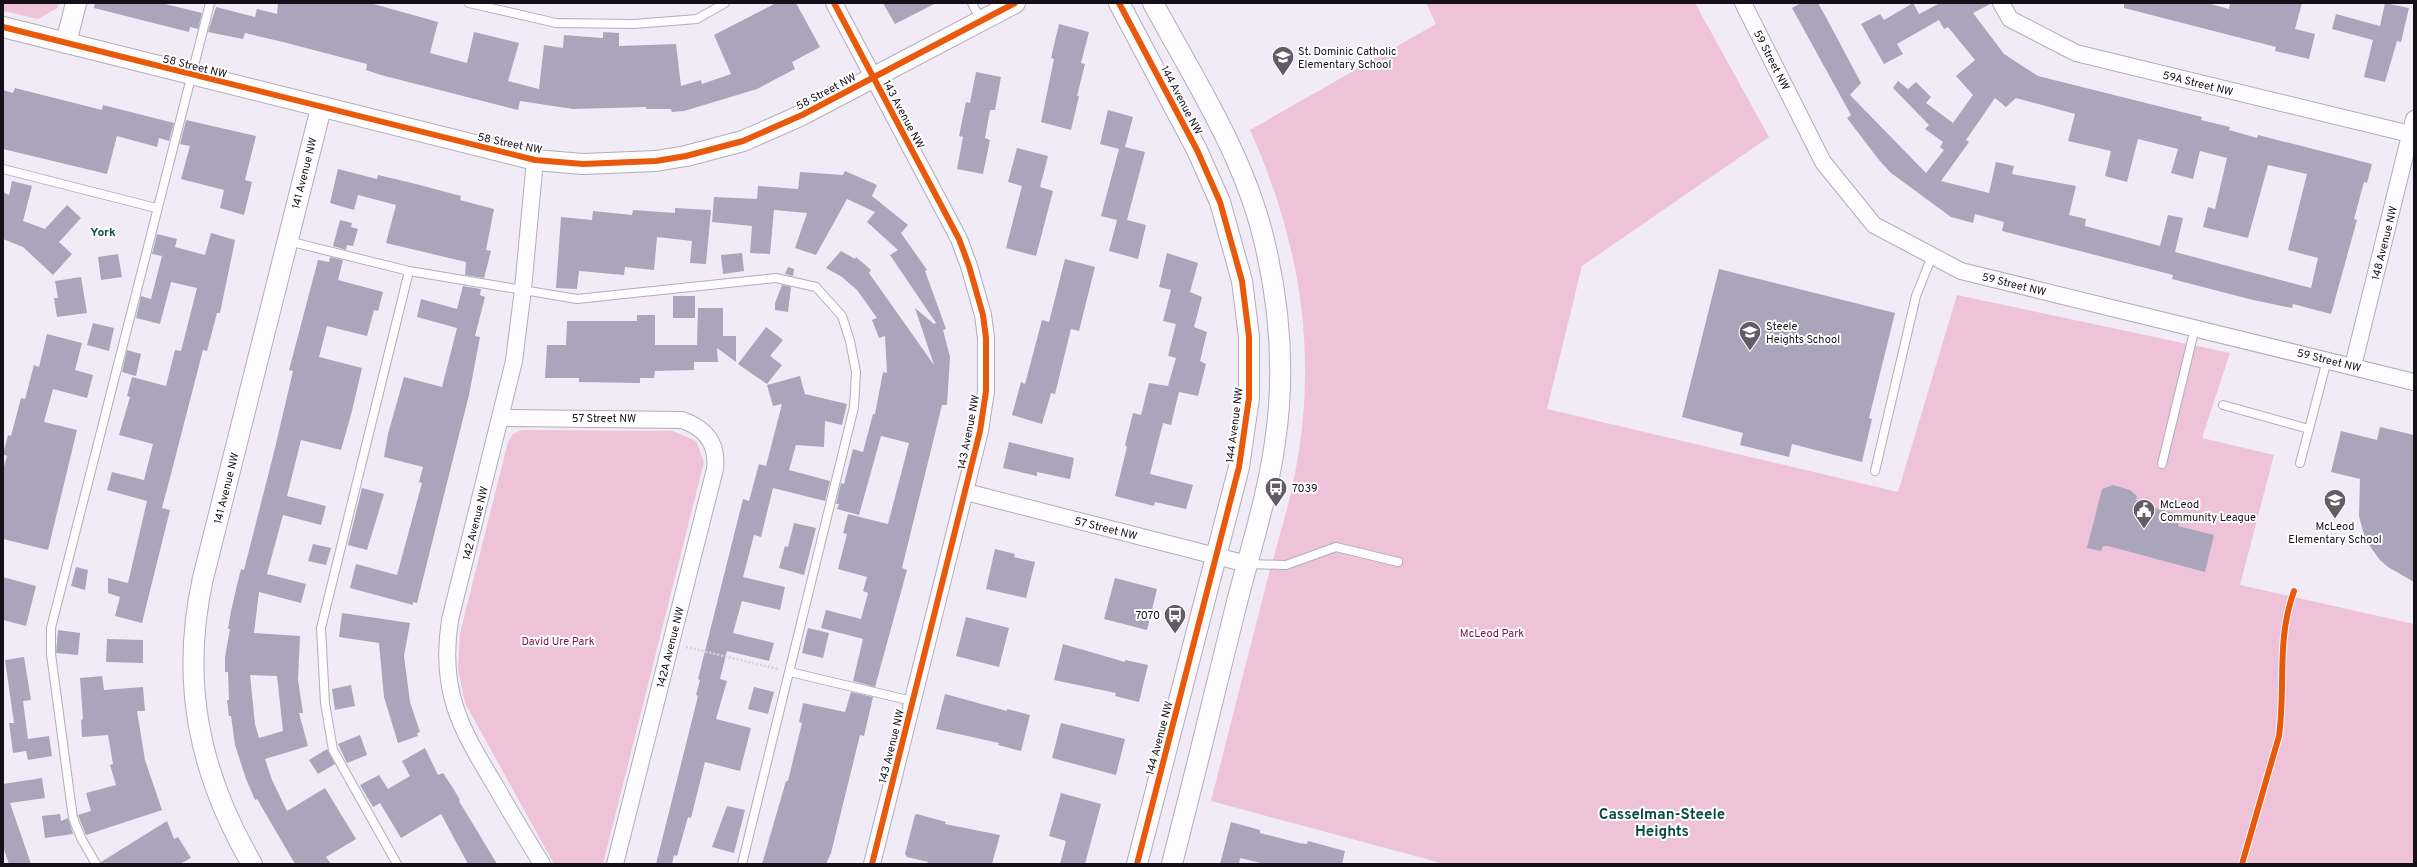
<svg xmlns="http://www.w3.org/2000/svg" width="2417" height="867" font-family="Overpass,sans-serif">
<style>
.green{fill:#eec3d9}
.building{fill:#aaa5ba;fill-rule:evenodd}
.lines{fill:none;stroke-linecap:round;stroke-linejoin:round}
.service-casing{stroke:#b2adb7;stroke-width:10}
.minor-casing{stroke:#b2adb7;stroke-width:18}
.tertiary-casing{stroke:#b2adb7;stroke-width:22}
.path{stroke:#d5d2d7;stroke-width:2.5;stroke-dasharray:2 2;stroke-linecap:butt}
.service{stroke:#fdfcfe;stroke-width:8}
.minor{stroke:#fdfcfe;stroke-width:16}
.tertiary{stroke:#fdfcfe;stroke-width:20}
.cycleway-casing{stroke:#fff;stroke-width:8}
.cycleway{stroke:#e8590c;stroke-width:6}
.labels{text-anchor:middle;stroke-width:4;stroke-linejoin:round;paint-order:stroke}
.poi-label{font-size:11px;fill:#140f18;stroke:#fff;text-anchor:start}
.street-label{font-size:11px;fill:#140f18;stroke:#fff}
.park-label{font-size:11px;fill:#7e0d4c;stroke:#fff}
.neighbourhood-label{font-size:12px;font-weight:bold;fill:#074949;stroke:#fff}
.district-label{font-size:15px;font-weight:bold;fill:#074949;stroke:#fff}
</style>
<rect width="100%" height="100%" fill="#f1ebf8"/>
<!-- green -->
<g class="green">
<path d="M3 3H59L57 8 38 19 3 11Z"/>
<path d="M1426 3H1695L1769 137 1582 266 1547 409 1898 492 1957 295 2230 353 2202 438 2274 455 2240 585 2414 624V864H1445L1211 801C1229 730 1247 660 1265 589 1275 549 1289 509 1296 468 1318 349 1299 239 1250 130L1436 24Z"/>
<path d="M522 430 673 431 696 441 704 462 603 864H554L465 703 458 668 460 633 508 442 513 434Z"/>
</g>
<!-- building -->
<g class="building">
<path d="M95 3H161L202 13 198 29 190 27 189 32 94 8Z"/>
<path d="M278 3H370L438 22 430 53 467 63 474 32 519 43 508 81 539 89 544 45 563 48 564 35 603 38V32L619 33V46L676 44 681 86 701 80 702 84 731 74 714 35 776 3H796L820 47 792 62 795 69 757 89 684 111 672 112 671 109H646V107L573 109 520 101 518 110 381 75 366 70 367 64 283 42 245 33 243 39 208 32 216 7 255 17 257 9 277 14Z"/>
<path d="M883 3H936L895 24Z"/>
<path d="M1801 3H1818L1828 21 1861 83 1850 95 1926 173 1944 150 1940 147 1943 142 1925 129 1929 125 1893 88 1898 81 1908 89 1916 82 1931 97 1926 103 1953 123 1973 95 1956 76 1975 60 1948 27 1944 29 1939 20 1897 44 1903 54 1884 64 1861 24 1880 14 1884 20 1913 3 1919 14 1940 3H1992L1973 13 2004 54 2038 76 2202 117 2201 120 2230 127 2229 130 2257 138 2258 135 2372 164 2367 183 2364 182 2354 219 2357 220 2331 314 2293 304 2292 308 2253 300 2172 279 2173 275 2002 231 2004 222 1975 214 1973 223 1951 217 1891 173 1879 160 1847 118 1851 115 1792 8ZM1995 98 2006 107 2016 98 2075 114 2068 141 2111 151 2105 176 2127 182 2138 139 2178 149 2171 173 2193 179 2200 151 2227 158 2215 209 2208 207 2203 227 2248 238 2268 165 2307 174 2288 250 2318 258 2311 288 2175 252 2183 218 2168 215 2160 246 2085 226 2086 219 2069 215 2076 186 2012 174 2014 166 1996 162 1989 193 1941 181 1969 142 1966 140Z"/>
<path d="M2124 3H2207L2229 9 2230 3H2302L2295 29 2315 34 2309 59 2275 51 2276 47 2124 8Z"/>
<path d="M2385 3 2409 8 2401 42 2397 41 2385 82 2364 77 2373 40 2332 29 2336 14 2380 26Z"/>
<path d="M1059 24 1089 32 1081 63 1085 64 1077 96H1079L1071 130 1041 122 1054 59 1051 58Z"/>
<path d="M976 72 1001 77 995 110H990L985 138 990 140 983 174 957 169 963 137 959 136 966 102 970 103Z"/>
<path d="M15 88 102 110 103 105 174 123 169 141 159 138 157 147 117 136 107 174 3 149V90L13 93Z"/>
<path d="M1108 110 1133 117 1125 147 1145 152 1127 220 1146 225 1138 259 1109 251 1117 220 1101 216 1119 149 1100 144Z"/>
<path d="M186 120 256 136 245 180 252 182 244 215 220 208 224 190 181 179 190 146 180 144Z"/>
<path d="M1017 148 1048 156 1040 187 1053 191 1036 256 1006 248 1022 186 1008 182Z"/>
<path d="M338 169 377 179 378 175 412 183 461 196 460 200 494 209 486 250 491 251 484 278 465 275 466 262 386 243 396 205 358 195 354 210 330 203Z"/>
<path d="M845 171 877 185 872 196 908 225 901 233 927 270 925 271 946 329 943 330 950 357 947 405H942L902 568 907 570 875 687 853 681 863 639 821 628 826 610 861 619 868 593 863 591 867 577 838 569 847 534 843 533 848 514 888 524 909 443 881 436 859 515 837 509 839 504H836L841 483 844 484 853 449 863 452 873 414H875L883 372 887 373 885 336 879 338 872 320 877 318 857 290 842 277 826 268 841 251 855 259 856 257 871 270 869 273 934 365 915 308 934 324 936 323 890 255 898 250 867 222 875 212 847 199 816 255 795 248 807 213 774 210 770 254 750 253 752 226 712 222 714 197 757 199 758 186 798 189 800 172 843 175Z"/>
<path d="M12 181 32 186 23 221 45 229 67 205 81 218 59 242 72 254 53 275 23 247 3 239V192L9 195Z"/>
<path d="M675 208 711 210 706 264 690 263 692 241 657 237 654 270 625 267 624 275 579 271 577 289 556 288 561 217 592 220 593 211 632 215 633 210 675 213Z"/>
<path d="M340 220 352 223 351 227 358 229 353 246 347 245 346 250 333 246Z"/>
<path d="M211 233 235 240 232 255 220 313H217L207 351 203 350 172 470 162 508 170 510 142 623 115 616 120 597 108 593V578L128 583 147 501 107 490 112 472 144 480 153 444 119 435 130 397 127 396 132 377 166 386 175 350 181 351 197 288 171 282 160 324 136 318 141 296 151 299 162 256 152 254 157 234 177 239 175 247 205 255Z"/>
<path d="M742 253 744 271 723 274 721 255Z"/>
<path d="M1167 253 1198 263 1190 292 1202 297 1194 327 1207 332 1200 361 1206 364 1198 396 1179 392 1171 425 1163 423 1150 474 1193 485 1186 509 1155 502 1154 506 1115 496 1127 447 1125 445 1133 413 1141 415 1149 383 1168 386 1176 358 1168 356 1176 324 1163 321 1171 290 1159 287Z"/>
<path d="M118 254 122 277 101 280 98 257Z"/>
<path d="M330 257 343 260 338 280 383 292 378 311 374 310 367 336 327 326 319 357 362 368 352 411 341 450 301 440 287 496 326 506 321 525 283 515 267 574 306 584 301 603 259 592 254 633 300 636 298 680 303 713H299L308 746 265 759 272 780 287 811 325 788 356 839 326 857 331 864H295L257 799 255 800 246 779 235 745 231 716H229L227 700H229L228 672H225V657L230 629H228L231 611 237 585 241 569 244 570 275 448 293 371 289 370 298 336 318 260 329 262ZM250 675 277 676 283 731 259 738 255 724Z"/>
<path d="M1065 259 1095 267 1079 331 1071 329 1055 394 1051 393 1042 424 1012 415 1021 382 1025 384 1042 320 1049 322Z"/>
<path d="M788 267 794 269 793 276 785 274Z"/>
<path d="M1719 269 1895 313 1869 418 1872 419 1862 462 1792 444 1789 457 1740 445 1743 433 1682 417Z"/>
<path d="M81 277 87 313 57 317 54 298H58L55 281Z"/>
<path d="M782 285 791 287 788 312 775 310V303Z"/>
<path d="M463 286 481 289 480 295 485 297 475 336 480 337 469 395 417 603 413 602V605L350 588 356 564 397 575 422 483 419 482 423 467 384 457 388 434 404 377 442 387 457 328 417 317 421 299 457 309Z"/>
<rect x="673" y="296" width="22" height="22"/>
<path d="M698 308H723V336H736V362L717 348 718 362H694V370L655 371 654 378H640V383L579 382V378H545L547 345H566L567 321H637V315H655V345H697Z"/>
<path d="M93 323 114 328 109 351 87 345Z"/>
<path d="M766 327 783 340 770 356 782 365 767 384 738 364Z"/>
<path d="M47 334 82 343 75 370 93 375 87 398 53 389 44 422 77 430 48 550 3 539V470L7 456 3 454 8 435 11 436 21 398 25 399 34 365 39 367Z"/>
<path d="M127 350 141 354 136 376 122 372Z"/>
<path d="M800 376 805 394 847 404 842 425 825 421 824 447 796 445 789 470 830 481 825 501 773 488 761 537 754 535 743 577 785 587 780 610 742 601 733 633 774 643 769 661 727 651 720 679 727 681 716 719 751 728 740 771 705 762 691 818 688 817 677 856 674 855 672 864H656L698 696 696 695 700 680 698 679 743 499 749 501 759 464 766 466 782 404 773 406 767 385Z"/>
<path d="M2380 427 2414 435V582L2388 567 2379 559 2365 539 2359 516 2360 479 2331 472 2341 431 2377 440Z"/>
<path d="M1009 442 1074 458 1070 479 1037 472V476L1003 468Z"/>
<path d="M2113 485 2130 490 2137 496 2136 500 2148 503V506L2181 515 2178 526 2214 535 2205 572 2108 546H2103L2101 551 2087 548 2102 489Z"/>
<path d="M362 488 384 494 367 550 348 545Z"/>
<path d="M794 523 816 528 804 575 779 568 785 546 788 547Z"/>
<path d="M313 544 331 548 326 565 308 561Z"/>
<path d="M995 549 1015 554 1014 557 1035 562 1026 598 986 589Z"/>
<path d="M76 567 88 570 85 590 71 586Z"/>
<path d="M3 577 36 586 26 626 3 620Z"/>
<path d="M1115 578 1157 589 1147 630 1104 619Z"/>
<path d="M342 613 410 623 404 656 410 702 420 732 417 733 418 736 398 743 384 697 379 643 339 637Z"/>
<path d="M966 617 1009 628 999 667 956 656Z"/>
<path d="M808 628 829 633 823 658 802 653Z"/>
<path d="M58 630 80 633 78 655 56 653Z"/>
<path d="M107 639 143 640V663L106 662Z"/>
<path d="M1063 644 1125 662V660L1148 665 1139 702 1115 696 1116 693 1054 680Z"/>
<path d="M24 657 31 700 23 701 28 739 49 736 52 756 28 760 26 751 13 753 9 723H14L5 660Z"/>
<path d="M102 676 104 690 143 687 145 711H137L145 760 162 810 86 835 78 815 91 811 86 793 116 785 110 765 113 764 108 735 82 737 81 720 83 719 80 678Z"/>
<path d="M351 685 355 706 335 710 332 689Z"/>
<path d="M754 687 774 692 768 714 748 709Z"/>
<path d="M851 692 873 697 864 736 860 735 831 853 826 864H762L786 781H788L802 723 799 722 803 703 845 712Z"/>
<path d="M945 694 1007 711V709L1030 715 1021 751 998 745 999 743 936 729Z"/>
<path d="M1061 723 1125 739 1116 775 1052 758Z"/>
<path d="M360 735 367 755 347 763 338 744Z"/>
<path d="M425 748 438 775 443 773 453 788 460 800 459 801 497 864H468L441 814 401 838 380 803 373 807 360 785 379 775 388 789 410 776 402 761Z"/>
<path d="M327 749 335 764 318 774 309 760Z"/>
<path d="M42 778 45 798 10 803 31 864H9L3 847V784Z"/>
<path d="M1061 793 1101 804 1085 864H1060L1066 841 1049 836Z"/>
<path d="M727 806 745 810 734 853 712 847Z"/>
<path d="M60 814 61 821 68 818 73 834 45 838 42 816Z"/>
<path d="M917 814 946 822 945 824 1000 835 992 864H927L928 862 907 857 905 854 915 815Z"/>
<path d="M167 821 174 839 178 837 191 858 180 864H101V862Z"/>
<path d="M1231 822 1260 830V833L1299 843 1307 844 1308 841 1345 851 1342 864H1265L1240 858 1239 864H1220Z"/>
</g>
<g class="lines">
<!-- service casing -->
<g class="service-casing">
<g id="service">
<path d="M469 3 556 23 634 24 697 19 725 3"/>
<path d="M972 3 981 21"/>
<path d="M3 169 156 208"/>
<path d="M288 241 409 271 577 299 776 278 816 287 842 316 850 341 856 372 854 407 742 864"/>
<path d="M2223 405 2309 429 2327 360"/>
<path d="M2300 463 2309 429"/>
<path d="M2162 464 2195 328"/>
<path d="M1875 471 1916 296 1932 256"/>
<path d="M1248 564 1286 565 1336 547 1398 562"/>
<path d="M790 672 912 701"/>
<path d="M96 864 81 838 73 818 51 654V628L210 3"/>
<path d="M397 864 333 750 325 703 321 628 409 271"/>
</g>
</g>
<!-- minor casing -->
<g class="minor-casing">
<g id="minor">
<path d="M834 3 959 239 969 266 983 315 986 338V391L980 431 872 864"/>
<path d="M1743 3 1823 162 1874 225 1961 271 2414 382"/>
<path d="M2001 3 2010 19 2076 53 2410 134"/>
<path d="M535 160 523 289 514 361 450 620C439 690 460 728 495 785 510 812 526 838 542 864"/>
<path d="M2353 366 2414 119"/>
<path d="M501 418 682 420C706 428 718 444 715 469L615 864"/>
<path d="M966 492 1247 564"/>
</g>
</g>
<!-- tertiary casing -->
<g class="tertiary-casing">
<g id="tertiary">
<path d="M1119 3 1197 150 1220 202 1242 281 1249 337V398L1239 467 1137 864"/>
<path d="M1153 3C1194 79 1244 155 1264 240 1280 306 1285 375 1275 442 1267 500 1248 557 1234 614 1214 697 1193 781 1172 864"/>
<path d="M3 27 535 160 583 164 656 161 686 156 743 141 802 115 1015 3"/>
<path d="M66 43 76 3"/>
<path d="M252 864C199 773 180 682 203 578L321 108"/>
</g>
</g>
<!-- path -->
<path class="path" d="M686 647 778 669"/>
<!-- service -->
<use href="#service" class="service"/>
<!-- minor -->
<use href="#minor" class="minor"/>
<!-- tertiary -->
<use href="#tertiary" class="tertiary"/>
<!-- cycleway casing -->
<g class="cycleway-casing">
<g id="cycleway">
<path d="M834 3 959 239 969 266 983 315 986 338V391L980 431 872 864"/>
<path d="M1119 3 1197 150 1220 202 1242 281 1249 337V398L1239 467 1137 864"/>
<path d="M3 27 535 160 583 164 656 161 686 156 743 141 802 115 1015 3"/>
<path d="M2242 864 2279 736C2286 685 2276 641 2294 591"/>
</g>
</g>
<!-- cycleway -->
<use href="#cycleway" class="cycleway"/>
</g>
<!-- icons -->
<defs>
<g id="school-pin" transform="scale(1.15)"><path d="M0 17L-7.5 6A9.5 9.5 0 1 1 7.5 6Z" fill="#615c66" stroke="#fff"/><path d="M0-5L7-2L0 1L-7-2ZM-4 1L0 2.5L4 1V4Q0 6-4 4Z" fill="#fff"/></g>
<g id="bus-pin" transform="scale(1.15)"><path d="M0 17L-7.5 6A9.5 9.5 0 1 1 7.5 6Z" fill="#615c66" stroke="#fff"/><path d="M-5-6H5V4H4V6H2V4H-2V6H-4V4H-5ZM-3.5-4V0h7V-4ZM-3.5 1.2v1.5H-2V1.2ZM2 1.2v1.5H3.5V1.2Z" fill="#fff"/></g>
<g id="civic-pin" transform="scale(1.15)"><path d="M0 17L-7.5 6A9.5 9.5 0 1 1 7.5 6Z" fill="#615c66" stroke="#fff"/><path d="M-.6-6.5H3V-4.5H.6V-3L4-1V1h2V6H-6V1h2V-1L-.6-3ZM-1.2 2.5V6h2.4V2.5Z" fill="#fff"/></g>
</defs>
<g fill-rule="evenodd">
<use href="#school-pin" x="1283" y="57"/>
<use href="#school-pin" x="1750" y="332"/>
<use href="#bus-pin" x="1276" y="488"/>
<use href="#school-pin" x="2335" y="500"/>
<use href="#civic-pin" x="2144" y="510"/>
<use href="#bus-pin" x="1175" y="615"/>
</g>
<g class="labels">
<!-- poi labels -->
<g class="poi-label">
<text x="1298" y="55">St. Dominic Catholic<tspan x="1298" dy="13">Elementary School</tspan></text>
<text x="1766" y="330">Steele<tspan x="1766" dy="13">Heights School</tspan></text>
<text x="1292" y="492">7039</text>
<text x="2160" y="508">McLeod<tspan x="2160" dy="13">Community League</tspan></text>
<text x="2335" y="530" text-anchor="middle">McLeod<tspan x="2335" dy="13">Elementary School</tspan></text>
<text x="1160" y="619" text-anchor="end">7070</text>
</g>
<!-- street labels -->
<g class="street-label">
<text transform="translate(1772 60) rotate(63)" y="4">59 Street NW</text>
<text transform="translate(195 66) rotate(14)" y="4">58 Street NW</text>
<text transform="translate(2198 83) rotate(14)" y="4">59A Street NW</text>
<text transform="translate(826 91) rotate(-28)" y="4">58 Street NW</text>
<text transform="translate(1182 100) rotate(62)" y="4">144 Avenue NW</text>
<text transform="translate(904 114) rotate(62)" y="4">143 Avenue NW</text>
<text transform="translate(510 143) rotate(12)" y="4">58 Street NW</text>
<text transform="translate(304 173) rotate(-76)" y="4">141 Avenue NW</text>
<text transform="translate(2384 243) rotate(-76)" y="4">148 Avenue NW</text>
<text transform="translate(2014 284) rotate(14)" y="4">59 Street NW</text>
<text transform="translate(2329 360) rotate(14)" y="4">59 Street NW</text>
<text x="604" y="422">57 Street NW</text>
<text transform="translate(1234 425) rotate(-83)" y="4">144 Avenue NW</text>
<text transform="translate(968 432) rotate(-79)" y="4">143 Avenue NW</text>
<text transform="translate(226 488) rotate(-76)" y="4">141 Avenue NW</text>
<text transform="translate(475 523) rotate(-76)" y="4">142 Avenue NW</text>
<text transform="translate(1106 528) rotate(14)" y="4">57 Street NW</text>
<text transform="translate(670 647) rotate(-76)" y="4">142A Avenue NW</text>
<text transform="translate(1159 738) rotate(-75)" y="4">144 Avenue NW</text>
<text transform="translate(891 746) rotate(-76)" y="4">143 Avenue NW</text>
</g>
<!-- park labels -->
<g class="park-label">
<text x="1492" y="637">McLeod Park</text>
<text x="558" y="645">David Ure Park</text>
</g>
<!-- neighbourhood labels -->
<g class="neighbourhood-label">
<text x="103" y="236">York</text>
</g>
<!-- district labels -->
<g class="district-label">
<text x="1662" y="819">Casselman-Steele<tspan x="1662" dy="17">Heights</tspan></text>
</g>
</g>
<!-- border -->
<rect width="2417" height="867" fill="none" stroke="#140f18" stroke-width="8"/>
</svg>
